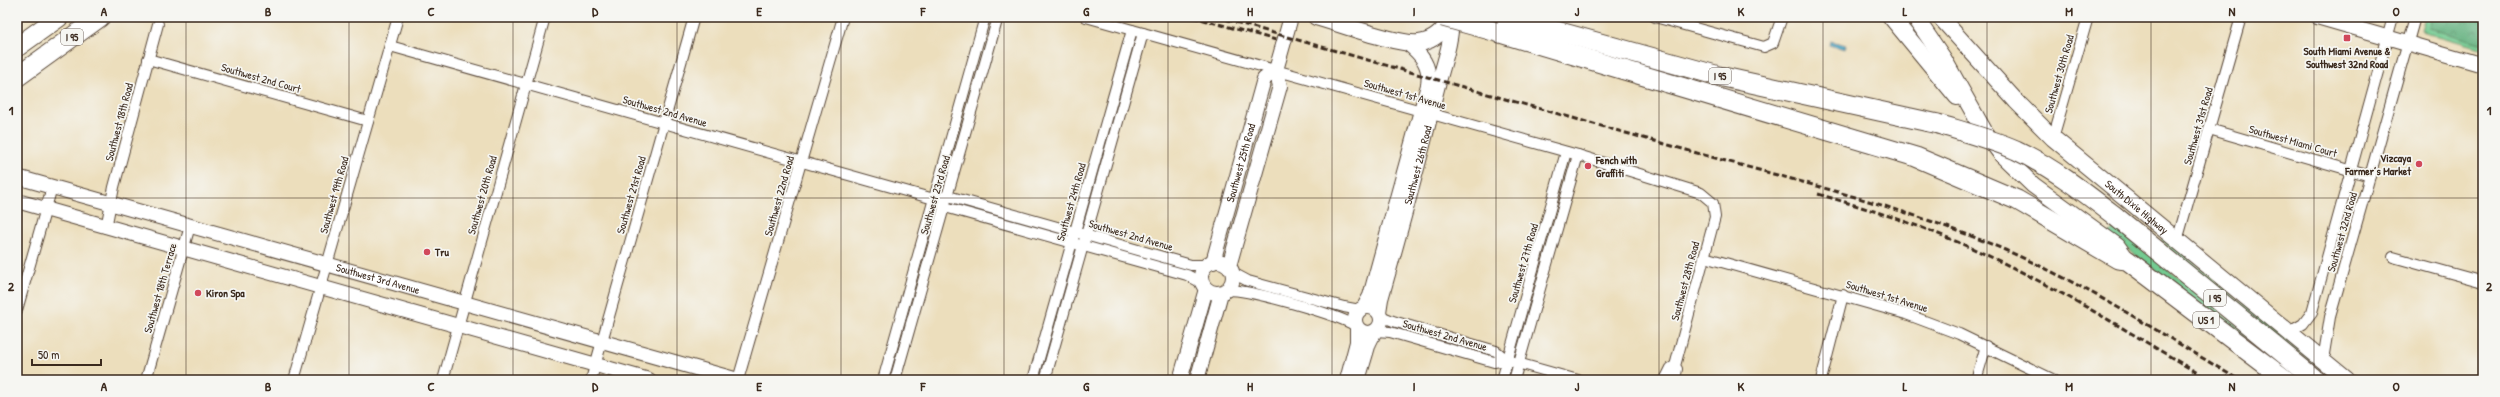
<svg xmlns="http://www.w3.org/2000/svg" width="2500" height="397" font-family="'Patrick Hand',sans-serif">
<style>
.green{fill:#73cb91;stroke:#577a58}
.forest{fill:url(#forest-crowns);stroke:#4c6c4c}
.water{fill:url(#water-rules);stroke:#426872}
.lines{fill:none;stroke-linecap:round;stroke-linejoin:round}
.street-casing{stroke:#564536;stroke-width:12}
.secondary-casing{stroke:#564536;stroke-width:16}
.primary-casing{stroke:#564536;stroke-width:18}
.highway-casing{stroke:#564536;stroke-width:21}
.street{stroke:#fff;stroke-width:10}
.secondary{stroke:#fff;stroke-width:14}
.primary{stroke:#fff;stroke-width:16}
.highway{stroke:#fff;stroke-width:19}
.rail{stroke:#3b2a1e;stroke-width:3;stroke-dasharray:6 3;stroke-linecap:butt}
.highway-bridge-casing{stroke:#564536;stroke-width:21;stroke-linecap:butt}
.highway-bridge{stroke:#fff;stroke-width:19}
.grid{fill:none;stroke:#3b2a1e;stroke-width:1;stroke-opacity:0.55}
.poi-dot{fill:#d1495b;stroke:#f6f6f2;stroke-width:1.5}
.labels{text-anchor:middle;stroke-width:3.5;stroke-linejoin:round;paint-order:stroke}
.shield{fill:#f6f6f2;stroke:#73675e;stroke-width:1}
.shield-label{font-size:10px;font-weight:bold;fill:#3b2a1e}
.poi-label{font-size:11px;font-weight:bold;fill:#3b2a1e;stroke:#f6f6f2;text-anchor:start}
.street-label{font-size:11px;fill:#3b2a1e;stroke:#f6f6f2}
.neatline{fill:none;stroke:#3b2a1e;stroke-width:1.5}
.grid-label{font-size:13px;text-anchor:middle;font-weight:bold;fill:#3b2a1e}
</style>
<defs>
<pattern id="forest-crowns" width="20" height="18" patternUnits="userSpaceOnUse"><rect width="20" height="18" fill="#5eaf7b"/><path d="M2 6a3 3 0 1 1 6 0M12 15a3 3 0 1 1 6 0" fill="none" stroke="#4f8f64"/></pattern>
<pattern id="water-rules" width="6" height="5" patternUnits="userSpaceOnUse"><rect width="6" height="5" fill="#49a7c7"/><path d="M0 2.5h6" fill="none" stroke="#3e88a1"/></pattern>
</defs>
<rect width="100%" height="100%" fill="#f6f6f2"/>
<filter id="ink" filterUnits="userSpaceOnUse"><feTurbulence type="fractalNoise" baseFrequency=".025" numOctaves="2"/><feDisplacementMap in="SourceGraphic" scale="8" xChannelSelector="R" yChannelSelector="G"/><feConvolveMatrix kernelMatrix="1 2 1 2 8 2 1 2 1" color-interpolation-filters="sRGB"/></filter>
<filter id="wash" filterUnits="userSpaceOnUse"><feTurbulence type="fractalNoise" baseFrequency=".012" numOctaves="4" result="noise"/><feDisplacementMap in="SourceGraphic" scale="16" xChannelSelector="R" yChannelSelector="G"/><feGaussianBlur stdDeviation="0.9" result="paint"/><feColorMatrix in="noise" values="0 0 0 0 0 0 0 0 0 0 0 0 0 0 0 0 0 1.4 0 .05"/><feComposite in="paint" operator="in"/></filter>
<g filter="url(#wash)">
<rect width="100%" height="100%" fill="#ecdebc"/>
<!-- green -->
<g class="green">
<path d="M2425 17H2483V49L2421 31Z"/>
<path d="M2115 227 2306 380H2299L2109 235Z"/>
<path d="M2164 238 2326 371C2311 370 2183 259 2161 241Z"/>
</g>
<!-- forest -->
<path class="forest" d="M2430 17H2483V44L2429 28Z"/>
<!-- water -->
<path class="water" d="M1830 41 1846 45 1845 49 1829 45Z"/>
</g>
<g filter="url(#ink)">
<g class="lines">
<!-- street casing -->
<g class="street-casing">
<g id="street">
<path d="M1086 17 1578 155 1701 193 1713 203 1715 217 1675 366 1677 369 1675 380"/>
<path d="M1655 17 1764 47 1773 43 1782 17"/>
<path d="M390 46 934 199 945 207 1187 275 1202 283"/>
<path d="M148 59 368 121"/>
<path d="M2209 129 2370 176"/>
<path d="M2053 138 2088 17"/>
<path d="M942 197 948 196 1191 265H1206"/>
<path d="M106 228 114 187 158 24"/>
<path d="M2177 241 2241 17"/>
<path d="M1704 257 1906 314 1959 334 2054 380"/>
<path d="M2393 257 2483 282"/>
<path d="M1233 273 1248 281 1344 307 1360 310"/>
<path d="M1228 290C1251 290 1336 314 1356 326"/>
<path d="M17 310 52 187"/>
<path d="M1381 316 1393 321 1496 351 1507 360 1578 380"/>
<path d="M1376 331 1390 332 1494 362 1507 360"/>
<path d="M2289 332 2303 324 2312 312 2393 17"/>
<path d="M2323 360 2330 317 2415 17"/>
<path d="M146 380 190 226"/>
<path d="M294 380 398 17"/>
<path d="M443 380 545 17"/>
<path d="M591 380 694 17"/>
<path d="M738 380 843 17"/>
<path d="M883 380 985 17"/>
<path d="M895 380 998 17"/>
<path d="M1033 380 1132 30"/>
<path d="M1045 380 1143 33"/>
<path d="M1502 380 1566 152"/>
<path d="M1514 380 1578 155"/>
<path d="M1665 380 1671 368 1675 366"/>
<path d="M1821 380 1843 295"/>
<path d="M1976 380 1986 346"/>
</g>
</g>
<!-- secondary casing -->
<g class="secondary-casing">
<g id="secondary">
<path d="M2317 17 2483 65"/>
<path id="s1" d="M17 177 738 380"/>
<path d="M17 201 649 380"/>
<circle cx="1217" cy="277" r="16"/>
<path id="s2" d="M1213 262 1264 79 1276 70"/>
<path d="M1229 266 1280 86 1276 70 1291 17"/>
<circle cx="1368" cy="320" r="13"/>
<path d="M1364 307 1370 296 1428 85C1431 66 1422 55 1407 43"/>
<path id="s3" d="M1379 312 1381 299C1400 232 1419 165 1435 97 1441 70 1452 45 1452 17"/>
<path d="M1180 380 1206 289"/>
<path d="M1197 380 1221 293"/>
<path d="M1347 380 1357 342V328"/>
<path d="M1358 380 1369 343 1374 333"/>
</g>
</g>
<!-- primary casing -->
<g class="primary-casing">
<g id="primary">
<path d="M1316 17C1338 23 1400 46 1419 43 1434 41 1445 30 1451 17"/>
<path d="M1891 17 1957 97"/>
<path d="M1915 17 1943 58 1984 131 2002 155 2033 185 2117 246 2127 260"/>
<path id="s4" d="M1940 17 2016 101 2053 138 2347 380"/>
</g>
</g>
<!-- highway casing -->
<g class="highway-casing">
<g id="highway">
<path d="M1506 17 1719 76 1938 124"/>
<path d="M1490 30 1916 157 2017 200 2118 259 2127 260 2286 380"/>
<path d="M17 47 59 17"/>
<path d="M17 77 100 17"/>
<path d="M2115 216 2316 380"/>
</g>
</g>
<!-- street -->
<use href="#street" class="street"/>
<!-- secondary -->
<use href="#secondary" class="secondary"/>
<!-- primary -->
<use href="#primary" class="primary"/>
<!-- highway -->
<use href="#highway" class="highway"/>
<!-- rail -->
<g class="rail">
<path d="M1193 17 1276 40"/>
<path d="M1218 17C1377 63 1537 108 1697 153 1800 182 1906 207 2005 250 2087 285 2162 334 2239 380"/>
<path d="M1818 194C1862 207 1905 220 1948 238 2040 276 2124 329 2209 380"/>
</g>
<!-- highway-bridge casing -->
<g class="highway-bridge-casing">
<g id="highway-bridge">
<path d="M1443 17 1490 30"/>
<path d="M1938 124C1964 132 1991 139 2016 150 2052 167 2084 192 2115 216"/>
</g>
</g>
<!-- highway-bridge -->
<use href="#highway-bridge" class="highway-bridge"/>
</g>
</g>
<!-- grid -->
<path class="grid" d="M186 17V380M349 17V380M513 17V380M677 17V380M841 17V380M1004 17V380M1168 17V380M1332 17V380M1496 17V380M1659 17V380M1823 17V380M1987 17V380M2151 17V380M2314 17V380M17 198H2483"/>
<!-- markers -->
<g class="poi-dot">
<rect x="2343" y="34" width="8" height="8" rx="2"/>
<circle cx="2419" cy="164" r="4"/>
<circle cx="1588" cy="166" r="4"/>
<circle cx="427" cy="252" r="4"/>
<circle cx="198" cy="293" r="4"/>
</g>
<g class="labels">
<!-- shield labels -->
<g class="shield">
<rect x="61" y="29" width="22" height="16" rx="3"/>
<rect x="1709" y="68" width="22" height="16" rx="3"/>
<rect x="2204" y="290" width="22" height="16" rx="3"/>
<rect x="2193" y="312" width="26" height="16" rx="3"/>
</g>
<g class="shield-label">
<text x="72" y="41">I 95</text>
<text x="1720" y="80">I 95</text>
<text x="2215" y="302">I 95</text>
<text x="2206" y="324">US 1</text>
</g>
<!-- poi labels -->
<g class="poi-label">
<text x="2347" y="55" text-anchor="middle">South Miami Avenue &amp;<tspan x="2347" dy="13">Southwest 32nd Road</tspan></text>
<text x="2411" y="162" text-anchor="end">Vizcaya<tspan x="2411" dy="13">Farmer’s Market</tspan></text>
<text x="1596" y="164">Fench with<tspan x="1596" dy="13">Graffiti</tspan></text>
<text x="435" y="256">Tru</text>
<text x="206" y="297">Kiron Spa</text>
</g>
<!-- street labels -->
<g class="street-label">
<text transform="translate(2059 74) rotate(-74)" y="4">Southwest 30th Road</text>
<text transform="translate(261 78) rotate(16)" y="4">Southwest 2nd Court</text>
<text transform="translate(1405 94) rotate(16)" y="4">Southwest 1st Avenue</text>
<text transform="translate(665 111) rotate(16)" y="4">Southwest 2nd Avenue</text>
<text transform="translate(119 122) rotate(-75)" y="4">Southwest 18th Road</text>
<text transform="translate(2198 126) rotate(-74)" y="4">Southwest 31st Road</text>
<text transform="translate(2293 141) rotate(16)" y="4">Southwest Miami Court</text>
<text dy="4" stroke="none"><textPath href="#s2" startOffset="103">Southwest 25th Road</textPath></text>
<text dy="4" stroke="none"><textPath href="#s3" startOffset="152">Southwest 26th Road</textPath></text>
<text transform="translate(334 195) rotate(-74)" y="4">Southwest 19th Road</text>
<text transform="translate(482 195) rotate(-74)" y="4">Southwest 20th Road</text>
<text transform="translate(631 195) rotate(-74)" y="4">Southwest 21st Road</text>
<text transform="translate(935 195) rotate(-74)" y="4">Southwest 23rd Road</text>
<text transform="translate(779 196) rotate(-74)" y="4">Southwest 22nd Road</text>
<text transform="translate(1071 202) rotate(-74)" y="4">Southwest 24th Road</text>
<text dy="4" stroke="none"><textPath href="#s4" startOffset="274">South Dixie Highway</textPath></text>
<text transform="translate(2342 232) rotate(-74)" y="4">Southwest 32nd Road</text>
<text transform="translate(1131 235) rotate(16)" y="4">Southwest 2nd Avenue</text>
<text transform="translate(1523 263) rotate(-74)" y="4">Southwest 27th Road</text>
<text dy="4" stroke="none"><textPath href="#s1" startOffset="375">Southwest 3rd Avenue</textPath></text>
<text transform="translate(1685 281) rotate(-75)" y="4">Southwest 28th Road</text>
<text transform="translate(160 288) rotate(-74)" y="4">Southwest 18th Terrace</text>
<text transform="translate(1887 296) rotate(17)" y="4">Southwest 1st Avenue</text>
<text transform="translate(1445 335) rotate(16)" y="4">Southwest 2nd Avenue</text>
</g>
</g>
<!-- margin -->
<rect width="2500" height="397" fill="none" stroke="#f6f6f2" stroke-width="44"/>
<!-- scale -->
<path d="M32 359v6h69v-6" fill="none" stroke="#3b2a1e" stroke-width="2"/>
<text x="38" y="359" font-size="12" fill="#3b2a1e" stroke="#f6f6f2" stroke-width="3" paint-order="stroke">50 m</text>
<rect x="22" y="22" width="2456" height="353" class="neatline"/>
<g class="grid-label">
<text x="104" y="16">A</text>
<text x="268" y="16">B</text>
<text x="431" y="16">C</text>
<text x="595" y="16">D</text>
<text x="759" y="16">E</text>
<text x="923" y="16">F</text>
<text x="1086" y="16">G</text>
<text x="1250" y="16">H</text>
<text x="1414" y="16">I</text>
<text x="1577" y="16">J</text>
<text x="1741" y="16">K</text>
<text x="1905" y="16">L</text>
<text x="2069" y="16">M</text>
<text x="2232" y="16">N</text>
<text x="2396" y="16">O</text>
<text x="11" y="115">1</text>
<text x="2489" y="115">1</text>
<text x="11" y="291">2</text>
<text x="2489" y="291">2</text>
<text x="104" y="391">A</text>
<text x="268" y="391">B</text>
<text x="431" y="391">C</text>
<text x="595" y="391">D</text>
<text x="759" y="391">E</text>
<text x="923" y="391">F</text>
<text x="1086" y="391">G</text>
<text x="1250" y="391">H</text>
<text x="1414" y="391">I</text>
<text x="1577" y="391">J</text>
<text x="1741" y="391">K</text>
<text x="1905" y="391">L</text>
<text x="2069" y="391">M</text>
<text x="2232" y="391">N</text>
<text x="2396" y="391">O</text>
</g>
</svg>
